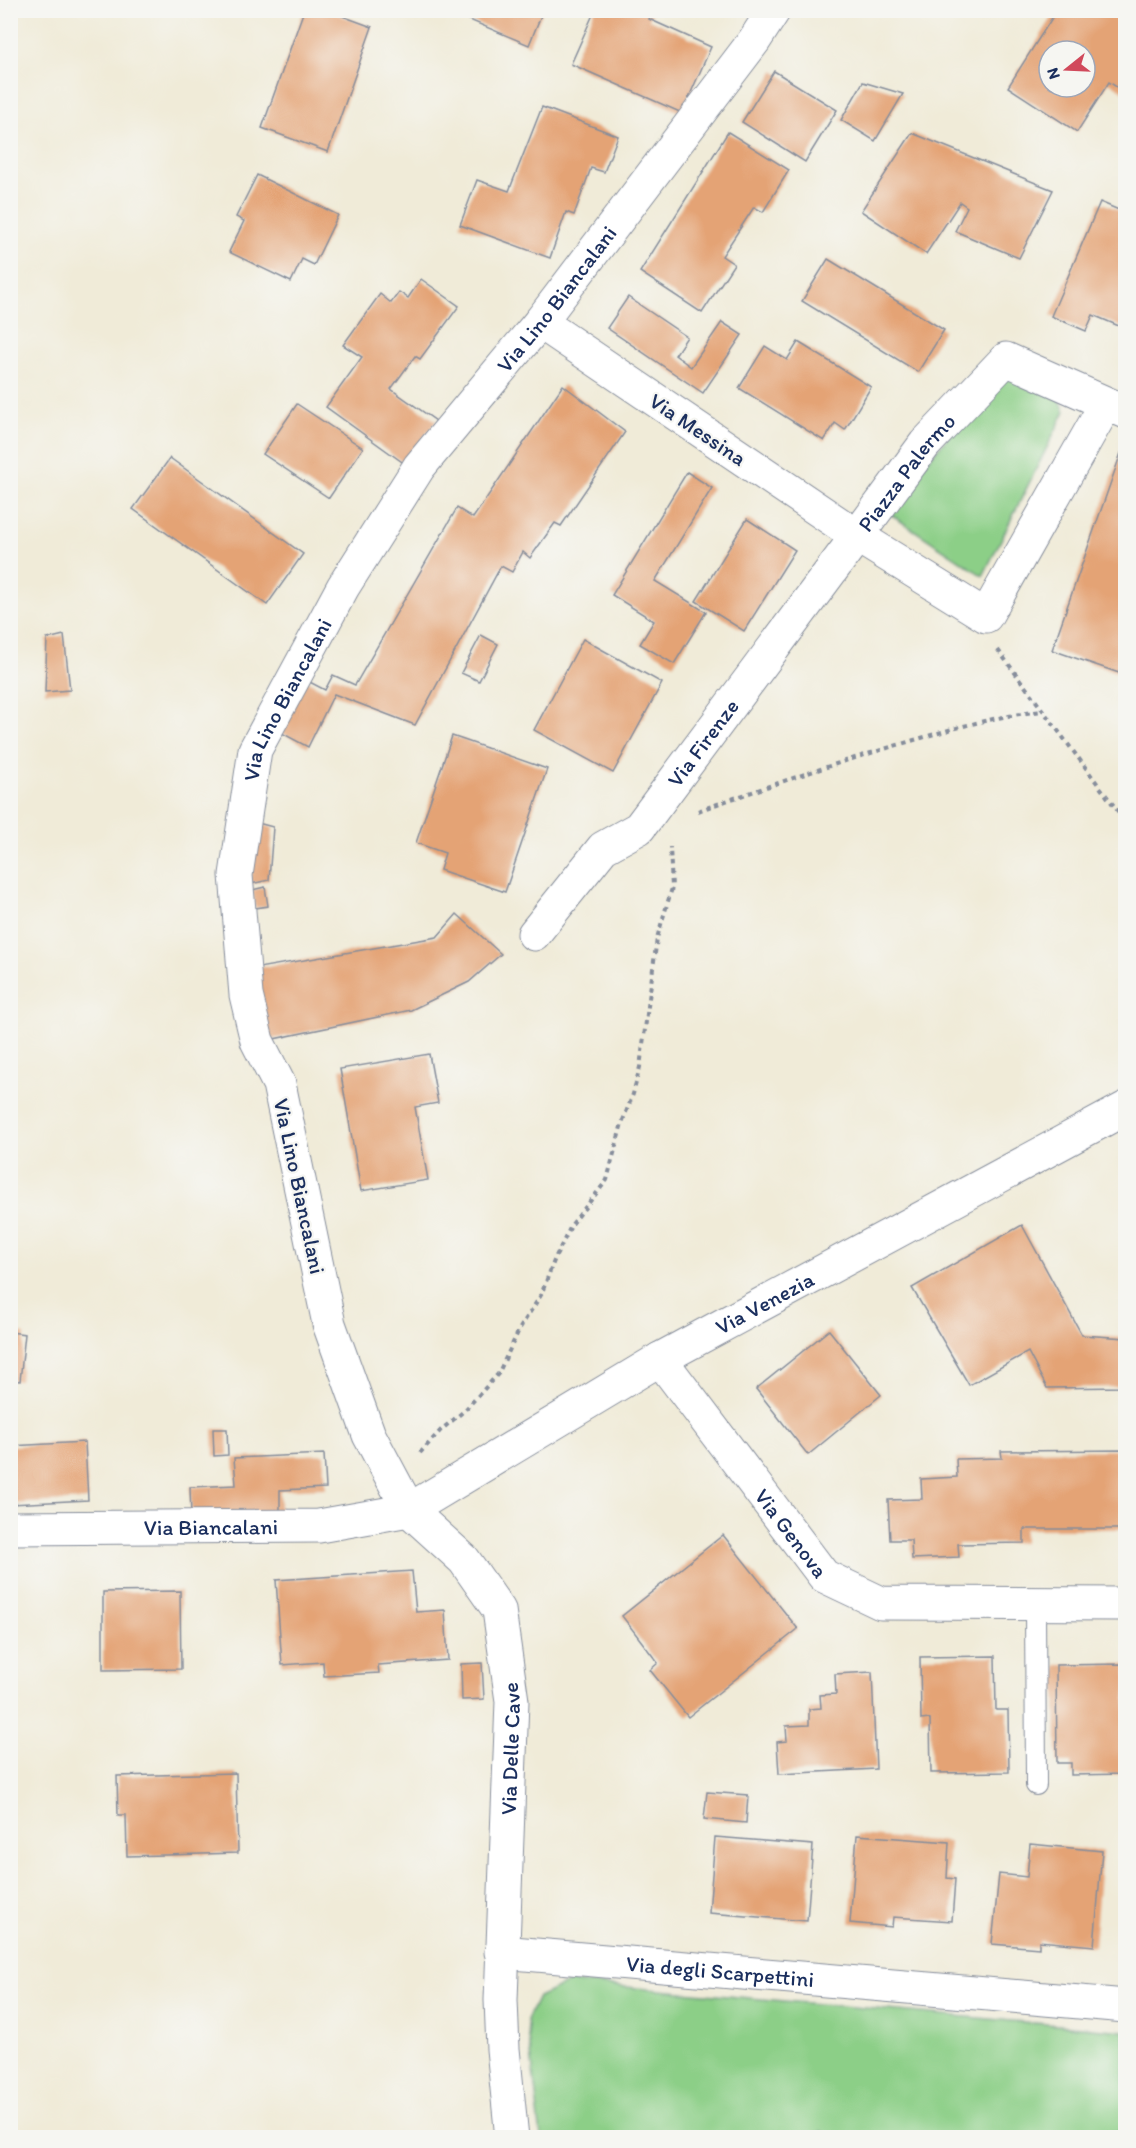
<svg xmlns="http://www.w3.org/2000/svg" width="1136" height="2148" font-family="Itim,sans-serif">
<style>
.green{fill:#8ccf87;stroke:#547f72;stroke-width:1.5}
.building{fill:#e4a375;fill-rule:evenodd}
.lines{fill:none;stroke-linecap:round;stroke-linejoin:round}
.lane-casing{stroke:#868d9b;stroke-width:22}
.street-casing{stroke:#868d9b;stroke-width:35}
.path{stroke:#868d9b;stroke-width:4;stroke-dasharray:4.5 4.5;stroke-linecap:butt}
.lane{stroke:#fff;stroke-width:20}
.street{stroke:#fff;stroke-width:33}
.labels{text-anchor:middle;stroke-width:4.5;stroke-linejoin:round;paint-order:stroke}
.street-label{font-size:22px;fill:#1b2f5e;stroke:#f6f6f2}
</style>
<rect width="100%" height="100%" fill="#f6f6f2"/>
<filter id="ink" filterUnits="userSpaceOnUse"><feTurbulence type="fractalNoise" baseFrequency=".0167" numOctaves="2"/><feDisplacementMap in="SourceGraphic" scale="12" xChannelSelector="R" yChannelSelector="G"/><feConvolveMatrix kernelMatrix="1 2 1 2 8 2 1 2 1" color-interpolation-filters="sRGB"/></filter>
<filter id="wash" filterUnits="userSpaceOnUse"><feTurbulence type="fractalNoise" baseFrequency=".008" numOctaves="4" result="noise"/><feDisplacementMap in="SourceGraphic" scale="24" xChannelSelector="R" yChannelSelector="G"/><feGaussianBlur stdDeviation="1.35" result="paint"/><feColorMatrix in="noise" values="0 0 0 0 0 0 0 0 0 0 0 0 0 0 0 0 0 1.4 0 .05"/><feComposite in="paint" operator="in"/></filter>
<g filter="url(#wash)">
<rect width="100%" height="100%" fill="#f0ebd8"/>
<!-- green -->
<g class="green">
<path d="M1007 370 1058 396 1065 411 983 576 884 510Z"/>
<path d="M570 1982 1125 2031V2131L1080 2138H825L822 2131 805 2138 541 2137 527 2020 538 1997Z"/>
</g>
<g id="blocks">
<!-- building -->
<g class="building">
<path d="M304 10H326L372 27 328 152 262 128Z"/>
<path d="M446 10H537L542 13 529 45Z"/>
<path d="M595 10H653L649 19 711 47 682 113 571 64Z"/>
<path d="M1057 10H1126V93L1109 82 1077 132 1008 87ZM1049 51H1085V87H1049Z"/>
<path d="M774 71 837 110 805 162 742 122Z"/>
<path d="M863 82 903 94 875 141 841 120Z"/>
<path d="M542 107 618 136 604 172 591 168 574 215 566 212 550 258 460 225 477 180 509 191Z"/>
<path d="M728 132 789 170 763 212 754 207 722 256 734 264 702 313 640 272Z"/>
<path d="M912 133 1053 190 1019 258 955 231 967 207 960 202 926 254 861 211Z"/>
<path d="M257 175 338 215 314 265 302 259 291 282 229 252 244 221 236 217Z"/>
<path d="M1100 202 1126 213V329L1093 315 1086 331 1051 316Z"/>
<path d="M828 259 944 330 918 372 802 301Z"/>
<path d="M421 279 459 306 420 359 415 356 391 389 436 421 405 464 326 407 362 357 343 345 380 294 391 303 399 292 408 298Z"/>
<path d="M628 297 687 337 675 355 691 367 722 322 742 335 703 393 607 328Z"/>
<path d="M798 342 871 387 845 430 835 423 824 441 739 388 765 346 787 360Z"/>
<path d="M563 385 625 432 561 526 555 523 530 558 523 552 512 572 501 566 415 725 334 694 308 747 278 731 304 679 325 690 333 675 355 685 457 508 473 518Z"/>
<path d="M297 404 363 448 329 498 263 454Z"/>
<path d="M1121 453 1126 454V653L1119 673 1052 650Z"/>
<path d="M170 458 303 554 267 605 133 509Z"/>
<path d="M687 472 712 488 655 581 706 612 674 664 640 644 654 621 612 595Z"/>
<path d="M747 519 795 550 744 631 696 601Z"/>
<path d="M64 635 70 690 45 692 47 639Z"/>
<path d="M481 635 498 644 479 681 461 673Z"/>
<path d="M583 639 662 683 613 773 534 730Z"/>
<path d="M452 736 547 769 505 892 440 870 445 853 416 843Z"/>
<path d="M254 822 273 827 269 880 251 884Z"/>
<path d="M265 887 268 906 255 908 252 890Z"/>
<path d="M457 914 501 954 469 982 411 1010 264 1041 258 968 437 937Z"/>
<path d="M429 1054 438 1103 415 1107 428 1180 361 1191 340 1069Z"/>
<path d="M1022 1225 1082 1335 1126 1338V1387L1047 1388 1028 1352 969 1385 912 1288Z"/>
<path d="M829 1330 881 1395 808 1455 756 1389Z"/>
<path d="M10 1332 25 1334 20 1381 10 1380Z"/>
<path d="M213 1429H227L228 1455 214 1456Z"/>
<path d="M85 1442 88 1500 11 1504 10 1446Z"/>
<path d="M1126 1450V1529H1024V1543L958 1544 959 1557 912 1559 911 1540H890L888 1500 922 1499 921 1479 957 1477 956 1459 1002 1458 1001 1451Z"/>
<path d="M324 1454 326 1488 280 1490V1513L191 1516 190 1487 236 1485 234 1458Z"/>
<path d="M723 1535 798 1629 688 1717 650 1670 658 1663 622 1616Z"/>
<path d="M412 1571 416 1612 445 1610 448 1660 378 1665 379 1673 324 1676 323 1662 282 1665 276 1580Z"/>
<path d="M180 1591 181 1669 103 1670V1592Z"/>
<path d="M995 1656 996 1710H1008L1009 1772 931 1773 930 1719 921 1720 920 1657Z"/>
<path d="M482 1663 484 1699 462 1700 461 1664Z"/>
<path d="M1126 1664V1774L1071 1775V1763H1057L1056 1665Z"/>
<path d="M872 1672 876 1769 779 1774 777 1742 787 1741 786 1726 809 1725V1709L821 1708 820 1695 836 1694 835 1674Z"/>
<path d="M236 1773 238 1853 127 1856 126 1815H118L117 1776Z"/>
<path d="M707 1792 748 1795 746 1823 704 1819Z"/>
<path d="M857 1835 949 1842 947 1878 955 1879 952 1921 893 1917 892 1927 850 1923Z"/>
<path d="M715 1837 813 1845 807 1921 709 1913Z"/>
<path d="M1030 1844 1102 1851 1094 1946 1039 1941V1948L992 1944 999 1874 1027 1877Z"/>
</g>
</g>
</g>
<g filter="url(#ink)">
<use href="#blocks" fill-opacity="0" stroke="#868d9b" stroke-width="1.5"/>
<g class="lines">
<!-- lane casing -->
<g class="lane-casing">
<path id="lane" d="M1035 1604 1036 1785"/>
</g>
<!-- street casing -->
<g class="street-casing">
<g id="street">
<path id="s1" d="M1106 404 986 616 857 536 925 444 1006 359 1126 412"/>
<path id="s2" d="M534 934 603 848 639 828 857 536 540 322"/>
<path id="s3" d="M660 1359 824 1576 881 1603 1126 1604"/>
<path id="s4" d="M10 1528 319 1526 409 1510 660 1359 1126 1108"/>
<path id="s5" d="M501 1952 1126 2006"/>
<path id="s6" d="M512 2138 503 2049 501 2000 512 1701 499 1610 464 1560 409 1510 369 1435 329 1324 279 1084 257 1041 246 995 236 875 255 750 343 587 419 467 540 322 754 41 774 10"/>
</g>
</g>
<!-- path -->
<g class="path">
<path d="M998 650 1126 822"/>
<path d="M698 811C765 787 833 764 901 744 948 730 994 716 1043 711"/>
<path d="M420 1453 441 1430 464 1411 498 1374 520 1328 541 1295 555 1258 572 1224 607 1180 622 1123 633 1094 640 1067 657 938 672 888 670 847"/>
</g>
<!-- lane -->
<use href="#lane" class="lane"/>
<!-- street -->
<use href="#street" class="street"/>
</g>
</g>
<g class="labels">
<!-- street labels -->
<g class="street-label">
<text dy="8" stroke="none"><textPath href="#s6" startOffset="2000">Via Lino Biancalani</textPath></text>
<text transform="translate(698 429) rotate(34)" y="8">Via Messina</text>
<text dy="8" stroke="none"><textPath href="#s1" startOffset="476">Piazza Palermo</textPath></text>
<text dy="8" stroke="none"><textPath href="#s6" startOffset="1514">Via Lino Biancalani</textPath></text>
<text dy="8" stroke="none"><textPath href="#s2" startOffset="258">Via Firenze</textPath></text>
<text transform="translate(300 1186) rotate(78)" y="8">Via Lino Biancalani</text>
<text dy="8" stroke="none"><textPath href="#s4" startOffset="812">Via Venezia</textPath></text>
<text dy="8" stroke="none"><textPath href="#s4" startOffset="201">Via Biancalani</textPath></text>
<text dy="8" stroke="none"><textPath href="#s3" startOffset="218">Via Genova</textPath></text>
<text dy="8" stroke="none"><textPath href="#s6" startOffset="390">Via Delle Cave</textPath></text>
<text dy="8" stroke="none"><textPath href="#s5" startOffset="220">Via degli Scarpettini</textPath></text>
</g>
</g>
<!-- margin -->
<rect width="1136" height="2148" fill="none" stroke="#f6f6f2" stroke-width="36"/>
<!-- north arrow -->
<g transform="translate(1067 69) rotate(252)"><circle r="28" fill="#f6f6f2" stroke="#9ea6b7" stroke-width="1.5"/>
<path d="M0-4.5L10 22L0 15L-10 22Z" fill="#d1495b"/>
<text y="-9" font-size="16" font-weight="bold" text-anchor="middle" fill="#1b2f5e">N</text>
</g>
</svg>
